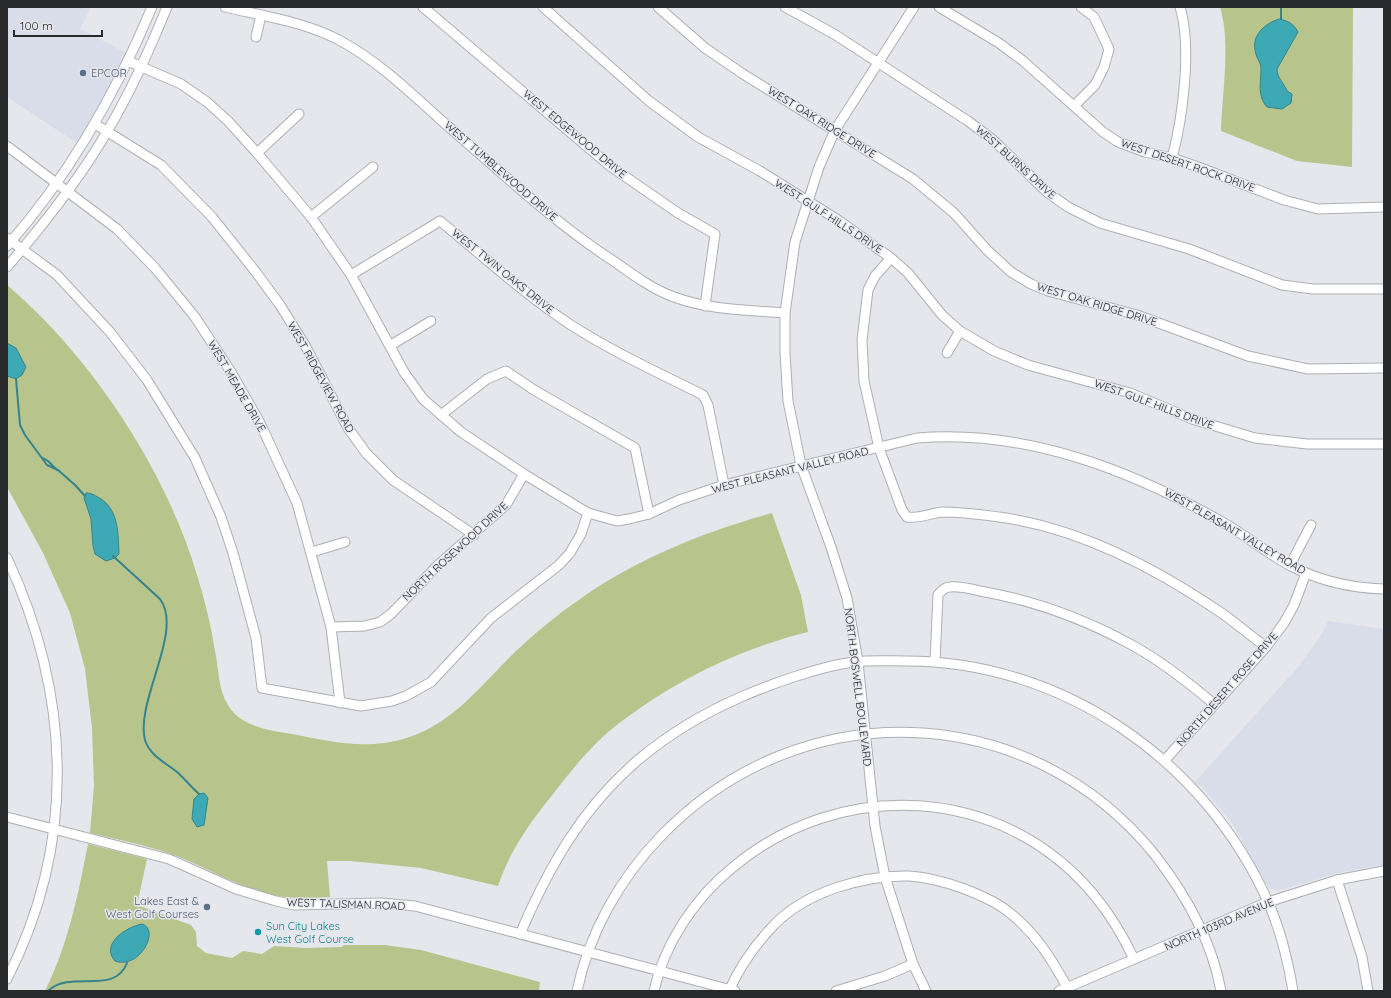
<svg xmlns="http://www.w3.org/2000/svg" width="1391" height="998" font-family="Quicksand,sans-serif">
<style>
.built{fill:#d8dde9}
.green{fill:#b7c58c}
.water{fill:#3ca9b5;stroke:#36838c}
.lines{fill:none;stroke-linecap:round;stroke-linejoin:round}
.stream{stroke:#36838c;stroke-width:2}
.minor-casing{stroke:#adafb5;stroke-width:11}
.minor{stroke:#fff;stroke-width:9}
.service-dot{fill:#5c6f8a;stroke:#e6e7ed;stroke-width:1.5}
.culture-dot{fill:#0f9aa8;stroke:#e6e7ed;stroke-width:1.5}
.labels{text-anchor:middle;stroke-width:3;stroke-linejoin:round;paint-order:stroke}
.service-label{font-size:11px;fill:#4e5e75;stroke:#e6e7ed;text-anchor:start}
.street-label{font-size:11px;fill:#292a2c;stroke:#e6e7ed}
.culture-label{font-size:11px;fill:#0d838f;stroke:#e6e7ed;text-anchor:start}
</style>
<rect width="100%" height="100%" fill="#e6e7ed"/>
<!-- built -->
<g class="built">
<path d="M7 7H91L80 29 129 54 77 143 7 97Z"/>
<path d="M1328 621 1384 629V865L1343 872 1276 891 1269 888 1266 884 1232 823 1201 786 1194 783 1299 666 1321 635Z"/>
</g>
<!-- green -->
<g class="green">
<path d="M1220 7H1353L1352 167 1297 161 1221 131C1222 94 1231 42 1220 7Z"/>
<path d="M7 285C91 356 166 470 197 575 205 600 211 626 215 651 219 669 218 690 228 705 241 727 269 730 292 734 319 739 347 746 374 744 442 739 471 695 515 652 535 633 557 615 580 599 638 558 704 532 772 513L801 595 808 632C739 649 674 681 618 724 592 744 570 772 550 798 528 825 509 853 498 886L421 868 350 861H327L330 897C313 898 296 899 278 896 243 890 212 870 179 857 150 846 120 840 90 833L94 786 92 728 85 669 70 613 43 553 7 487Z"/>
<path d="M88 844 147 859 137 905 191 925 196 932 197 946 206 953 232 958 243 951 262 954 274 946 306 948 342 947 344 945H385L421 950 540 982 539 991H45C68 945 78 895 88 844Z"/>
</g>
<!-- water -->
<g class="water">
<path d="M1279 19C1288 21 1293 23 1298 32L1277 69C1277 78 1284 83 1287 91L1292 94 1291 103 1282 109 1267 107C1257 96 1261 82 1261 68 1261 63 1257 59 1256 54 1250 36 1264 24 1279 19Z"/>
<path d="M7 343 16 348 26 367 22 375 16 379 7 376Z"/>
<path d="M86 493C92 493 96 496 101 499 119 511 118 534 119 554L115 558 106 561 95 554 93 546 91 519 84 498Z"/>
<path d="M204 793 208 798 204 825 197 827 192 819 194 799 199 794Z"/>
<path d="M142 924C161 930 139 970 115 961 100 944 126 927 142 924Z"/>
</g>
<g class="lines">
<!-- stream -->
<g class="stream">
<path d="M1281 7V19"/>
<path d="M16 379 20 425 25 435 47 465 58 470 75 485 85 496"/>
<path d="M43 458 48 461 57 470"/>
<path d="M113 556 160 599C184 631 135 701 145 740 150 756 166 763 177 772 185 779 191 787 199 794"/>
<path d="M48 991C72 969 114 996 127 963"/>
</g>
<!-- minor casing -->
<g class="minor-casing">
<g id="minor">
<path d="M225 7C263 16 305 22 339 40 378 61 410 92 442 121 498 169 553 222 615 262 633 275 654 290 674 297 709 310 748 310 785 313"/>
<path d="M423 7 610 166 678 213 715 234 705 306"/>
<path d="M543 7 649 101 698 137 760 171 838 220 891 258 908 273 942 315 960 331 994 351 1028 365 1130 393 1192 419 1255 438 1307 444H1384"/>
<path d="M658 7 705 48 743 74 913 179 954 213 987 250 1011 272 1031 284 1048 291 1137 315 1248 356 1308 369 1384 368"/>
<path d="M785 7 834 34 968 121 992 139 1047 192 1068 207 1100 223 1189 249 1282 285 1313 289H1384"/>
<path d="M914 7 835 130 819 167 795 242 785 313V354L788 401 801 465 831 547 847 598 858 662 875 826 885 877 913 964 926 991"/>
<path d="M939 7 999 43 1022 60 1103 132 1118 142 1145 152 1172 158 1201 168 1284 200 1318 209 1384 207"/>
<path d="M256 37 261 15"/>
<path d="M128 61 181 84 207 102 228 121 257 153 311 217 351 275 404 372 423 399 461 432 524 474 588 513 617 521 629 519 649 514 679 500 724 485 917 438C1026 429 1131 470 1224 523 1247 536 1268 554 1291 566 1320 581 1351 588 1384 589"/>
<path d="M1074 106 1095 85 1104 67 1109 49 1094 17 1081 7"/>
<path d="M95 124 161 165 212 217 255 271 280 305 306 347 348 428 366 453 393 480 474 535"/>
<path d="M7 146 117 229 155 268 195 317 231 372 260 423 297 503 331 627 340 703"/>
<path d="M257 153 299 114"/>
<path d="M1172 158C1183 117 1192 47 1180 7"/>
<path d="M311 217 373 167"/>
<path d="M7 238 57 275 110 332 147 380 195 458 221 517 233 553 256 638 262 688 361 706 392 701 406 696 431 682 491 618 559 565 570 553 581 534 588 513"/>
<path d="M7 246C69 176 116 93 152 7"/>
<path d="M891 258 875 276 868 290 862 340 864 381 879 448 902 510 907 517C919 519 930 513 943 512 964 512 985 515 1006 518 1082 530 1157 569 1220 612 1236 623 1251 636 1266 647"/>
<path d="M7 267C44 224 80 179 108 130 131 91 150 49 167 7"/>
<path d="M351 275 440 221C483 256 524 294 571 325 613 352 659 373 703 395L708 405 724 485"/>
<path d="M391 345 431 321"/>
<path d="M947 353 960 331"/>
<path d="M441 415 487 379 506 371 534 390 635 448 649 514"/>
<path d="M312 552 345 542"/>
<path d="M7 558C71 695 77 842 7 979"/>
<path d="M1290 565 1311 525"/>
<path d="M331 627 365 626 380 622 391 614 438 565 506 505 524 474"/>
<path d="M935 661 938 595C941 591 945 587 950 587 960 586 971 589 980 591 1032 600 1084 619 1130 644 1160 660 1188 682 1214 704"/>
<path d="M1165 760 1266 647 1284 623 1294 605 1306 573"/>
<path d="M7 817 169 859 236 889 276 901 294 905 381 903 415 906 735 991"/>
<path d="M1337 880 1362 957 1368 991"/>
<path d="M520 934C549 867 581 809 638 760 669 734 704 713 741 697 773 683 819 667 853 662 870 660 888 661 906 661 1063 661 1206 761 1269 904 1281 932 1288 961 1293 991"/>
<path d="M577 991C589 933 620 878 662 835 801 692 1028 698 1155 855 1186 895 1212 941 1221 991"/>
<path d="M654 991C664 944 695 898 732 868 840 777 1002 784 1094 895 1110 914 1123 936 1134 959"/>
<path d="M729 991C739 968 756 944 773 926 805 892 863 875 909 876 927 877 945 882 962 888 978 894 997 902 1010 913 1036 934 1051 958 1067 987"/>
<path d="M836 991 885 976 913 964"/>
<path d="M1059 991 1268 902 1337 880 1384 871"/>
</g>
</g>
<!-- minor -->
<use href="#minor" class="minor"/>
</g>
<!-- markers -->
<g class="service-dot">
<circle cx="83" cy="73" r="4"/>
<circle cx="207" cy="907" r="4"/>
</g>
<circle class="culture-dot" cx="258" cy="932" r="4"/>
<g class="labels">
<!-- service labels -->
<g class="service-label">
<text x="91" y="77">EPCOR</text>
<text x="199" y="905" text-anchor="end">Lakes East &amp;<tspan x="199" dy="13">West Golf Courses</tspan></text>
</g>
<!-- street labels -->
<g class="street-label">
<text transform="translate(822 122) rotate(32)" y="4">WEST OAK RIDGE DRIVE</text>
<text transform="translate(575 134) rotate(40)" y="4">WEST EDGEWOOD DRIVE</text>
<text transform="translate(1016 162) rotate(42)" y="4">WEST BURNS DRIVE</text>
<text transform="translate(1188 165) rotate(19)" y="4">WEST DESERT ROCK DRIVE</text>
<text transform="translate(501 171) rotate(41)" y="4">WEST TUMBLEWOOD DRIVE</text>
<text transform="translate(829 216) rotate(33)" y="4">WEST GULF HILLS DRIVE</text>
<text transform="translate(503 271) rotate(39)" y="4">WEST TWIN OAKS DRIVE</text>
<text transform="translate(1097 304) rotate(17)" y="4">WEST OAK RIDGE DRIVE</text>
<text transform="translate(321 377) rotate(61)" y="4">WEST RIDGEVIEW ROAD</text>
<text transform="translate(237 386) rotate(60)" y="4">WEST MEADE DRIVE</text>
<text transform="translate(1154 404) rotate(20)" y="4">WEST GULF HILLS DRIVE</text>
<text transform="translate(790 470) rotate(-14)" y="4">WEST PLEASANT VALLEY ROAD</text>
<text transform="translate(1235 531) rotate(30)" y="4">WEST PLEASANT VALLEY ROAD</text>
<text transform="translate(455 551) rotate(-43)" y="4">NORTH ROSEWOOD DRIVE</text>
<text transform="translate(858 687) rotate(83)" y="4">NORTH BOSWELL BOULEVARD</text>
<text transform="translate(1227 689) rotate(-49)" y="4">NORTH DESERT ROSE DRIVE</text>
<text transform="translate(346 904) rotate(2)" y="4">WEST TALISMAN ROAD</text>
<text transform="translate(1219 924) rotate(-23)" y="4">NORTH 103RD AVENUE</text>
</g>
<!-- culture labels -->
<g class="culture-label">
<text x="266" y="930">Sun City Lakes<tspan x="266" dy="13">West Golf Course</tspan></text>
</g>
</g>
<!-- border -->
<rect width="1391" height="998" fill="none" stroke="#292a2c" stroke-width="16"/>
<!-- scale -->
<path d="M14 30v6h88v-6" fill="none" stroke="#292a2c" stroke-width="2"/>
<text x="20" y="30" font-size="12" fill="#292a2c" stroke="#e6e7ed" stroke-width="3" paint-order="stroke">100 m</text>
</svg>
